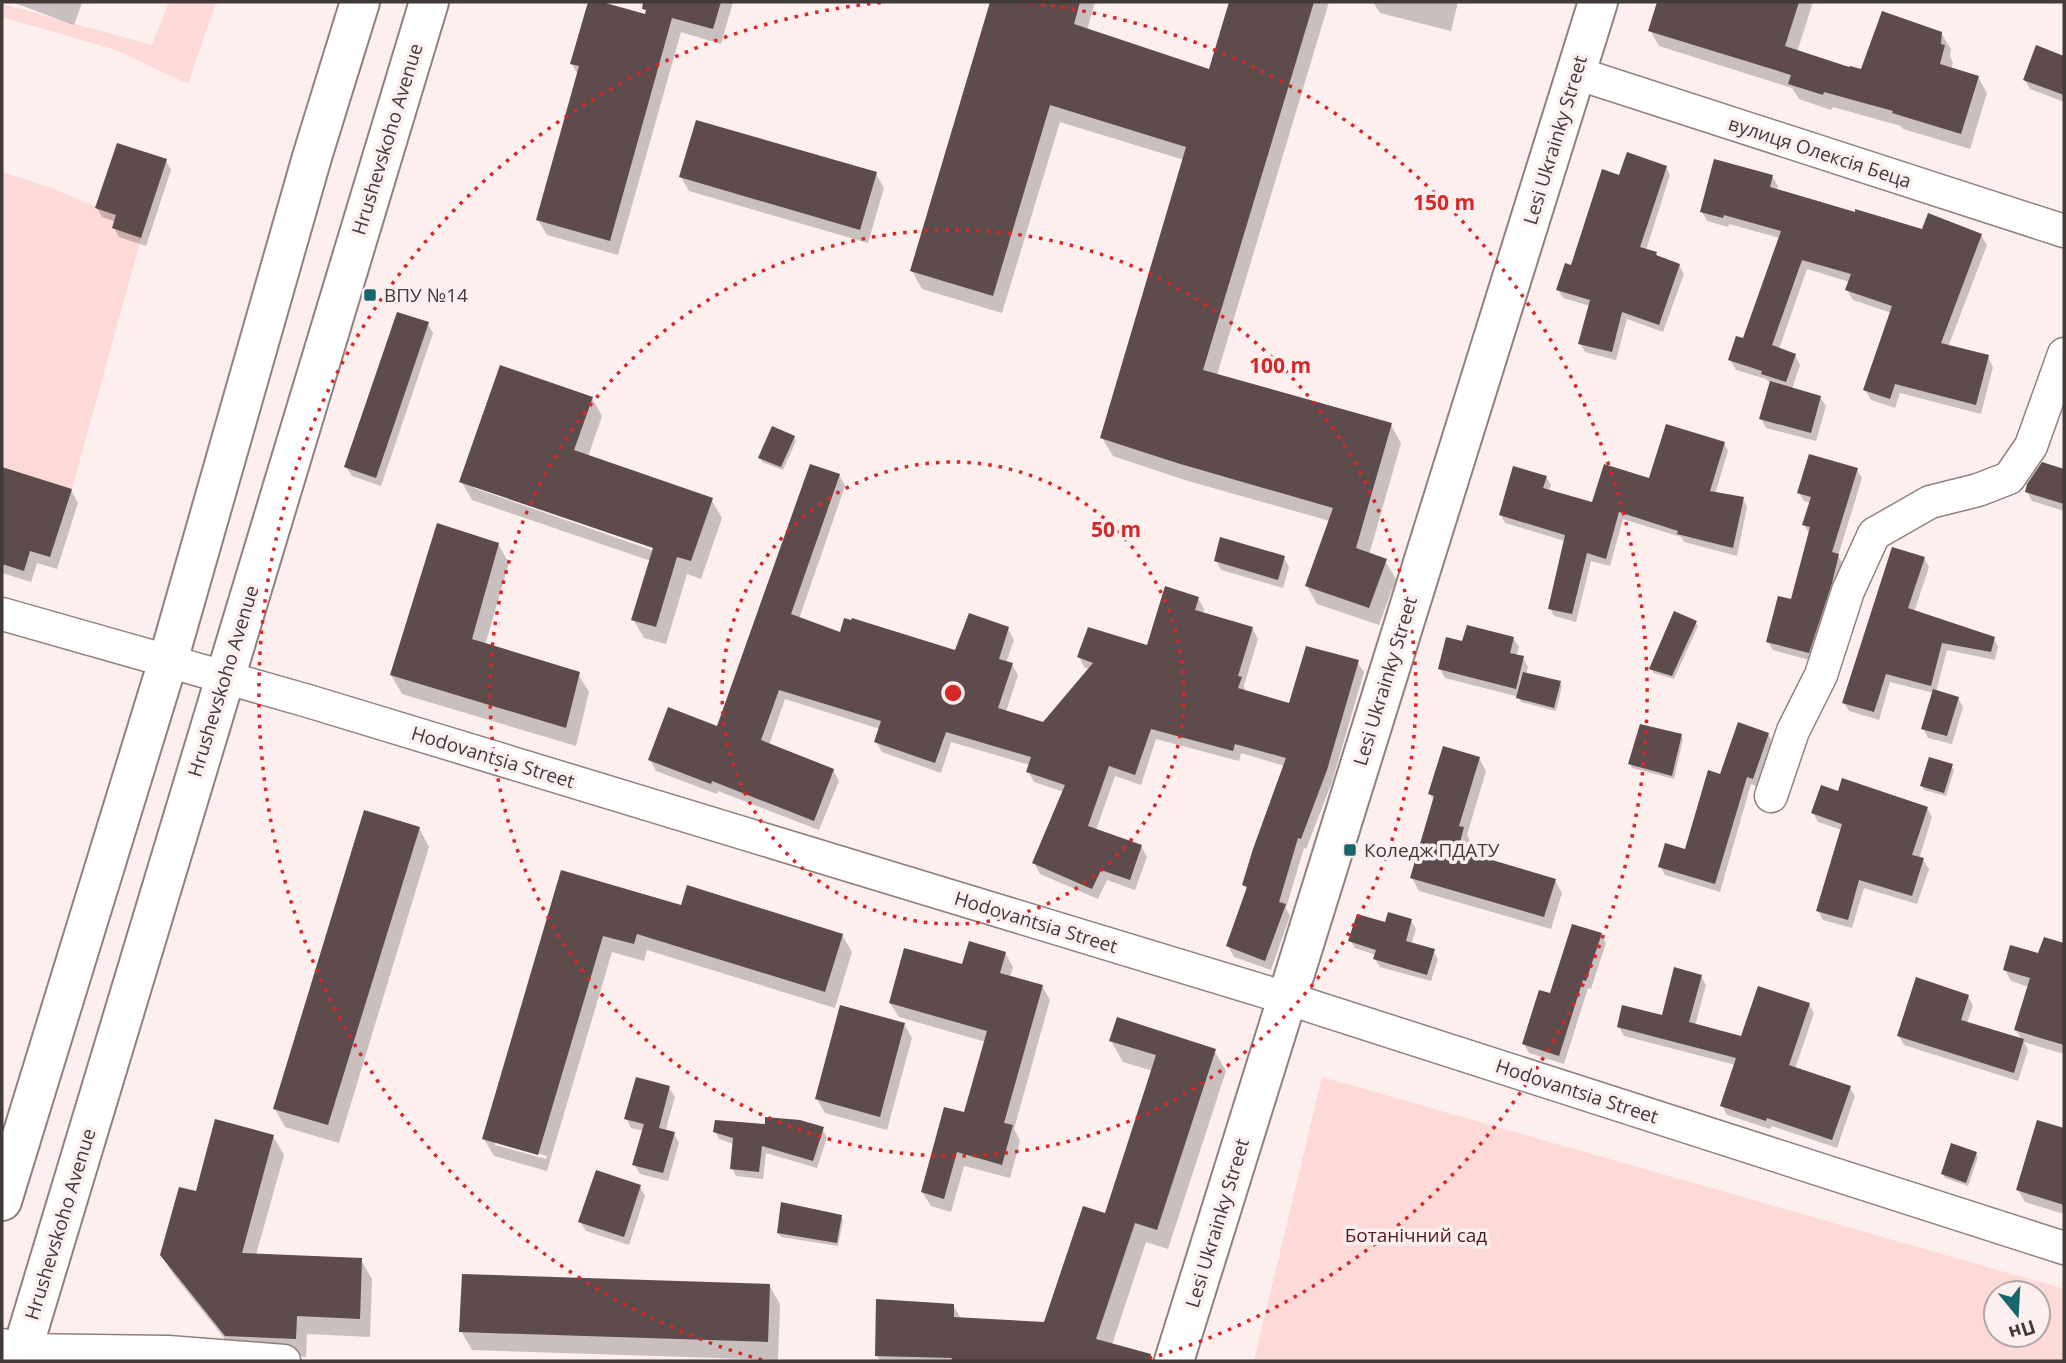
<svg xmlns="http://www.w3.org/2000/svg" width="2066" height="1363" font-family="'Open Sans',sans-serif">
<style>
.green{fill:#fdd9d7;fill-rule:evenodd}
.shadow{fill:#0003;fill-rule:evenodd}
.building{fill:#5e4c4c}
.lines{fill:none;stroke-linecap:round;stroke-linejoin:round}
.street-casing{stroke:#937f7e;stroke-width:35}
.secondary-casing{stroke:#937f7e;stroke-width:42}
.street{stroke:#fff;stroke-width:32}
.secondary{stroke:#fff;stroke-width:38}
.ring{fill:none;stroke:#d62828;stroke-width:3.5;stroke-dasharray:3.5 7}
.poi-dot{fill:#17666b;stroke:#fcefee;stroke-width:2.5}
.labels{text-anchor:middle;stroke-width:7;stroke-linejoin:round;paint-order:stroke}
.street-label{font-size:19px;fill:#423939;stroke:#fcefee}
.poi-label{font-size:19px;fill:#423939;stroke:#fcefee;text-anchor:start}
.park-label{font-size:19px;fill:#52181a;stroke:#fcefee}
.centre{fill:#d62828;stroke:#fcefee;stroke-width:3.5}
.ring-label{font-size:21px;text-anchor:middle;font-weight:bold;fill:#d62828;stroke:#fcefee;stroke-width:7;stroke-linejoin:round;paint-order:stroke}
</style>
<rect width="100%" height="100%" fill="#fcefee"/>
<!-- green -->
<g class="green">
<path d="M169 2H216L188 84 116 50 2 17V4L152 45Z"/>
<path d="M2 172 51 188 116 215 112 228 141 238 72 489 2 467Z"/>
<path d="M1322 1077 2064 1289V1361H1254ZM1996 1293H2038V1335H1996Z"/>
</g>
<!-- shadow -->
<g class="shadow">
<path d="M12 2H81L82 3 74 25Z"/>
<path d="M589 2 646 16 650 2H733L721 44 681 32 618 255 547 235 538 220 578 75 572 64Z"/>
<path d="M992 2H1095L1087 30 1210 71 1231 2H1329L1217 375 1391 425 1401 443 1369 555 1385 561 1396 579 1379 625 1317 604 1307 586 1330 521 1188 481 1113 456 1102 438 1184 160 1060 122 1002 313 922 289 912 271Z"/>
<path d="M1373 2H1458L1451 31 1380 13Z"/>
<path d="M1659 2H1813L1797 52 1862 71 1941 33 1951 49 1950 56 1953 63 1951 69 1978 77 1987 93 1970 149 1903 129 1901 126 1833 107 1831 110 1799 99 1792 88 1659 46 1650 30Z"/>
<path d="M2037 47 2064 58V102L2030 89 2025 80Z"/>
<path d="M166 161 171 170 146 246 119 237 114 228 116 222 102 217 97 208Z"/>
<path d="M1666 167 1670 175 1646 250 1656 253 1658 258 1679 265 1684 274 1663 332 1627 319 1616 360 1585 352 1580 343 1590 306 1563 298 1558 289 1572 267Z"/>
<path d="M876 174 884 188 868 243 689 191 681 177Z"/>
<path d="M1772 176 1778 186 1777 191 1923 231 1981 235 1987 245 1948 347 1988 357 1993 367 1981 414 1900 393 1895 408 1871 400 1865 390 1892 313 1853 300 1847 290 1850 282 1807 269 1779 349 1795 355 1800 365 1792 389 1820 397 1826 406 1816 441 1766 428 1761 418 1771 384 1766 379 1736 370 1730 360 1744 340 1780 238 1729 224 1728 227 1707 221 1702 212Z"/>
<path d="M428 324 433 333 381 486 352 476 346 467Z"/>
<path d="M592 398 602 416 588 457 711 499 722 518 701 579 687 574 666 644 644 638 633 619 651 561 472 500 461 481ZM474 485 661 549 660 553 474 488Z"/>
<path d="M794 437 796 441 783 470 762 462 760 458Z"/>
<path d="M1724 443 1728 451 1715 494 1743 499 1747 507 1737 556 1684 542 1681 537 1623 519 1610 566 1591 561 1576 622 1554 616 1550 608 1565 541 1505 523 1501 515 1546 477 1551 485 1549 491 1593 504 1650 481Z"/>
<path d="M2043 464 2064 471V511L2032 501 2027 492Z"/>
<path d="M7 470 71 490 78 503 57 569 37 563 31 582 2 573V486Z"/>
<path d="M1857 470 1862 478 1838 556 1843 564 1813 661 1773 650 1768 642 1792 601 1809 533 1804 525 1811 503 1804 501 1799 493Z"/>
<path d="M839 475 845 486 799 619 841 634 956 652 1008 629 1014 640 1006 663 1012 665 1018 675 1006 712 1044 724 1089 669 1085 668 1079 657 1149 647 1198 598 1204 609 1203 614 1252 628 1258 639 1244 685 1245 692 1290 705 1357 662 1364 672 1332 782 1306 849 1304 848 1286 908 1290 916 1271 970 1234 957 1228 946 1248 891 1244 885 1285 766 1241 753 1239 761 1156 739 1141 785 1115 776 1096 830 1141 846 1147 857 1135 890 1107 880 1098 899 1040 874 1034 863 1064 792 1034 782 1028 771 1030 765 951 742 941 773 882 752 876 742 880 729 785 699 769 745 833 770 839 781 819 830 718 791 717 794 656 771 650 760 718 728Z"/>
<path d="M498 544 509 563 485 645 578 674 589 692 576 746 402 694 391 675Z"/>
<path d="M1284 558 1289 567 1283 588 1221 570 1216 560Z"/>
<path d="M1924 558 1929 567 1914 612 1994 638 1998 647 1995 660 1947 650 1936 692 1958 698 1963 707 1952 744 1928 738 1923 728 1934 693 1890 682 1879 720 1849 711 1844 703Z"/>
<path d="M1695 622 1698 626 1674 679 1654 673 1651 669Z"/>
<path d="M1513 638 1519 647 1516 656 1523 658 1528 667 1526 674 1559 682 1562 686 1556 711 1521 702 1519 697 1445 678 1440 669Z"/>
<path d="M1768 734 1773 743 1758 787 1751 784 1720 892 1665 875 1660 866 1686 851 1721 776Z"/>
<path d="M1681 735 1683 739 1674 779 1632 768 1630 764Z"/>
<path d="M1479 758 1486 771 1467 835 1471 842 1467 854 1555 880 1562 893 1551 929 1419 891 1412 878 1434 801 1430 794Z"/>
<path d="M1951 766 1954 770 1946 796 1924 790 1922 786Z"/>
<path d="M1839 793 1927 808 1932 817 1919 859 1923 860 1929 869 1917 904 1864 888 1852 928 1823 920 1818 911 1842 830 1818 822 1813 813Z"/>
<path d="M419 828 429 847 339 1143 285 1127 275 1109Z"/>
<path d="M562 872 682 907 842 935 852 952 835 1008 647 950 644 961 612 952 547 1171 494 1156 484 1139ZM495 1141 547 1156 546 1159 495 1145Z"/>
<path d="M1411 921 1416 929 1411 945 1433 951 1438 959 1431 981 1380 967 1375 959 1376 955 1355 948 1350 940 1386 925Z"/>
<path d="M1600 934 1606 943 1591 989 1588 988 1564 1064 1529 1053 1524 1044 1551 996Z"/>
<path d="M2045 939 2064 944V1054L2024 1042 2028 1050 2018 1081 1904 1045 1899 1036 1968 996 1973 1006 1967 1023 2022 1040 2016 1030 2029 987 2011 981 2005 970 2040 956Z"/>
<path d="M1005 953 1013 967 1010 977 1042 986 1050 1000 1014 1129 1020 1141 1010 1178 964 1166 951 1212 931 1206 922 1192 965 1114 986 1042 899 1017 890 1003 963 967Z"/>
<path d="M1701 976 1706 985 1695 1026 1742 1038 1809 1004 1814 1013 1795 1069 1849 1087 1855 1096 1837 1148 1772 1126 1770 1129 1727 1115 1722 1106 1736 1065 1624 1036 1619 1027 1663 1017Z"/>
<path d="M904 1024 912 1038 887 1130 825 1113 817 1099Z"/>
<path d="M1111 1041 1214 1050 1226 1071 1168 1249 1146 1242 1112 1345 1125 1348 1132 1361H880L877 1356 953 1305 961 1319 1046 1324 1106 1216 1153 1071 1123 1062Z"/>
<path d="M669 1088 675 1097 665 1132 674 1134 679 1143 668 1181 640 1174 634 1164 644 1131 631 1128 626 1118Z"/>
<path d="M2038 1122 2064 1130V1214L2025 1202 2018 1190Z"/>
<path d="M822 1129 827 1137 817 1168 766 1153 763 1179 736 1176 732 1168 734 1144 719 1139 715 1131Z"/>
<path d="M273 1136 284 1155 256 1255 361 1260 372 1279 370 1337 307 1334 306 1357 237 1354 173 1274 161 1255 197 1193Z"/>
<path d="M1976 1153 1978 1157 1968 1186 1945 1178 1943 1174Z"/>
<path d="M640 1187 645 1196 629 1245 586 1231 580 1222Z"/>
<path d="M841 1216 843 1220 838 1246 781 1237 778 1233Z"/>
<path d="M769 1285 780 1304 778 1360 472 1350 461 1331Z"/>
</g>
<!-- building -->
<g class="building">
<path d="M588 2H602L645 14 646 10 642 9 643 2H721L713 29 672 18 610 241 536 220 579 66 570 64Z"/>
<path d="M990 2H1080L1074 24 1209 69 1229 2H1314L1203 370 1392 423 1356 548 1387 559 1369 608 1305 586 1333 508 1177 463 1100 438 1186 147 1050 105 993 296 910 271Z"/>
<path d="M1657 2H1799L1785 46 1849 67 1850 66 1861 69 1882 11 1942 32 1941 44 1945 45 1940 64 1979 76 1961 134 1892 113 1893 111 1824 92 1823 95 1788 84 1791 75 1648 31Z"/>
<path d="M2036 45 2064 56V95L2023 80Z"/>
<path d="M696 120 877 172 860 230 679 177Z"/>
<path d="M117 143 167 159 141 238 112 228 116 215 95 208Z"/>
<path d="M1627 152 1667 166 1640 247 1657 252 1656 255 1680 264 1659 325 1622 312 1612 352 1578 344 1590 300 1556 290 1565 263 1571 265 1602 169 1619 175Z"/>
<path d="M1714 159 1773 175 1770 187 1855 212V209L1922 229 1928 213 1982 234 1941 343 1989 355 1976 405 1895 384 1890 399 1863 390 1892 306 1845 290 1851 274 1802 260 1772 345 1796 354 1786 382 1761 374 1762 371 1728 360 1736 336 1743 338 1781 231 1724 215 1723 218 1700 212Z"/>
<path d="M397 312 429 322 376 478 344 467Z"/>
<path d="M500 365 593 397 574 450 713 498 691 561 677 557 656 627 631 620 653 548 459 482Z"/>
<path d="M1770 381 1821 396 1811 433 1759 419Z"/>
<path d="M1666 424 1725 442 1710 491 1744 497 1733 548 1677 534 1678 531 1619 512 1606 559 1587 553 1572 614 1548 609 1565 535 1499 515 1513 466 1547 476 1543 488 1592 502 1604 464 1649 478Z"/>
<path d="M772 426 795 436 781 467 758 458Z"/>
<path d="M1809 454 1858 468 1832 552 1839 554 1832 583 1809 653 1766 642 1778 596 1791 599 1810 527 1802 525 1811 497 1797 493Z"/>
<path d="M2042 462 2064 469V504L2025 492 2027 484Z"/>
<path d="M810 464 840 474 791 614 840 632 844 618 851 620 852 618 955 650 969 613 1009 627 999 659 1013 663 998 708 1043 722 1093 663 1077 657 1088 627 1147 645 1165 586 1199 597 1195 610 1253 627 1238 676 1242 677 1238 688 1289 703 1306 646 1359 660 1327 770 1301 839 1298 838 1279 902 1286 904 1265 961 1226 946 1247 887 1242 885 1253 849 1286 758 1235 744 1233 751 1151 729 1135 775 1109 766 1088 826 1142 845 1130 880 1101 870 1092 889 1032 863 1065 785 1026 772 1031 757 946 732 935 763 874 742 881 721 779 690 761 740 834 769 814 821 712 781 711 784 648 760 668 707 717 726Z"/>
<path d="M2 467 72 489 50 557 30 551 24 571 2 564Z"/>
<path d="M437 523 499 543 472 639 580 672 566 728 390 675Z"/>
<path d="M1220 537 1285 556 1278 580 1214 561Z"/>
<path d="M1892 547 1925 557 1908 608 1995 637 1991 652 1942 643 1931 686 1886 674 1874 712 1842 703Z"/>
<path d="M1674 611 1697 621 1672 676 1649 669Z"/>
<path d="M1467 625 1514 637 1510 653 1524 656 1516 689 1438 669 1446 637 1462 641Z"/>
<path d="M1523 672 1561 681 1554 708 1516 698Z"/>
<path d="M1933 689 1959 697 1947 736 1921 729Z"/>
<path d="M1738 722 1769 733 1753 779 1747 777 1715 884 1658 867 1665 843 1685 849 1708 770 1720 774Z"/>
<path d="M1640 724 1682 734 1672 776 1628 764Z"/>
<path d="M1443 746 1480 757 1459 826 1464 827 1458 850 1556 879 1544 917 1410 878 1434 796 1428 794Z"/>
<path d="M1929 757 1953 764 1944 793 1920 786Z"/>
<path d="M1842 778 1928 807 1912 855 1924 858 1912 896 1859 880 1848 920 1816 911 1842 824 1811 813 1821 785 1838 791Z"/>
<path d="M364 810 420 827 328 1125 273 1109Z"/>
<path d="M561 870 681 905 687 885 843 934 825 992 637 934 634 944 603 936 538 1155 482 1139Z"/>
<path d="M1388 912 1412 919 1406 941 1435 949 1427 975 1373 959 1376 950 1348 941 1357 914 1385 922Z"/>
<path d="M1572 924 1602 933 1586 981 1583 980 1559 1056 1522 1044 1539 990 1550 993Z"/>
<path d="M2044 937 2064 943V1045L2014 1030 2030 978 2003 970 2010 945 2038 953Z"/>
<path d="M969 941 1006 952 1000 973 1043 985 1004 1123 1013 1125 1002 1165 957 1152 944 1199 921 1192 944 1107 964 1112 987 1031 889 1003 904 948 962 964Z"/>
<path d="M1674 967 1702 975 1689 1022 1741 1036 1758 986 1810 1003 1789 1065 1851 1086 1832 1140 1767 1118 1766 1121 1720 1106 1736 1058 1617 1027 1622 1005 1662 1015Z"/>
<path d="M1916 977 1969 995 1961 1020 2024 1039 2014 1073 1897 1036Z"/>
<path d="M840 1005 905 1023 880 1117 815 1099Z"/>
<path d="M1117 1017 1216 1049 1157 1230 1135 1223 1096 1339 1151 1354 1150 1361H951L952 1358 875 1356 876 1299 954 1304V1317L1044 1322 1083 1206 1105 1213 1156 1055 1109 1041Z"/>
<path d="M636 1077 670 1086 659 1128 675 1132 663 1173 632 1165 644 1124 624 1119Z"/>
<path d="M765 1117 800 1120 824 1127 813 1161 762 1146 759 1172 730 1169 733 1138 713 1132 715 1120 765 1124Z"/>
<path d="M215 1119 274 1135 242 1253 362 1258 360 1319 297 1316 296 1339 225 1336 160 1255 179 1187 196 1191Z"/>
<path d="M2037 1120 2064 1128V1205L2016 1190Z"/>
<path d="M1951 1143 1977 1152 1966 1183 1941 1174Z"/>
<path d="M596 1170 641 1185 624 1237 578 1222Z"/>
<path d="M781 1202 842 1215 837 1243 777 1233Z"/>
<path d="M462 1274 770 1284 768 1342 459 1332Z"/>
</g>
<g class="lines">
<!-- street casing -->
<g class="street-casing">
<g id="street">
<path d="M1576 73 2064 231"/>
<path d="M2 614 308 701 1286 998 2064 1248"/>
<path d="M1771 796 1793 731 1821 675 1848 591 1874 534 1930 502 1978 490 2009 478 2031 446 2064 354"/>
<path d="M2 1345 22 1350 168 1352 284 1361"/>
</g>
</g>
<!-- secondary casing -->
<g class="secondary-casing">
<g id="secondary">
<path d="M2 1201 168 661 312 157 360 2"/>
<path d="M19 1361 429 2"/>
<path d="M1174 1361 1598 2"/>
</g>
</g>
<!-- street -->
<use href="#street" class="street"/>
<!-- secondary -->
<use href="#secondary" class="secondary"/>
</g>
<!-- distance rings -->
<g class="ring">
<circle cx="953" cy="693" r="231"/>
<circle cx="953" cy="693" r="463"/>
<path d="M762 1360A694 694 0 0 1 886 2M1020 2A694 694 0 0 1 1144 1360"/>
</g>
<!-- markers -->
<g class="poi-dot">
<rect x="363" y="288" width="14" height="14" rx="3.5"/>
<rect x="1343" y="843" width="14" height="14" rx="3.5"/>
</g>
<g class="labels">
<!-- street labels -->
<g class="street-label">
<text transform="translate(387 139) rotate(-73)" y="7">Hrushevskoho Avenue</text>
<text transform="translate(1555 140) rotate(-73)" y="7">Lesi Ukrainky Street</text>
<text transform="translate(1820 152) rotate(18)" y="7">вулиця Олексія Беца</text>
<text transform="translate(223 681) rotate(-73)" y="7">Hrushevskoho Avenue</text>
<text transform="translate(1385 681) rotate(-73)" y="7">Lesi Ukrainky Street</text>
<text transform="translate(493 757) rotate(17)" y="7">Hodovantsia Street</text>
<text transform="translate(1036 922) rotate(17)" y="7">Hodovantsia Street</text>
<text transform="translate(1577 1091) rotate(18)" y="7">Hodovantsia Street</text>
<text transform="translate(1217 1223) rotate(-73)" y="7">Lesi Ukrainky Street</text>
<text transform="translate(60 1224) rotate(-73)" y="7">Hrushevskoho Avenue</text>
</g>
<!-- poi labels -->
<g class="poi-label">
<text x="384" y="302">ВПУ №14</text>
<text x="1364" y="857">Коледж ПДАТУ</text>
</g>
<!-- park labels -->
<g class="park-label">
<text x="1416" y="1242">Ботанічний сад</text>
</g>
</g>
<circle cx="953" cy="693" r="10" class="centre"/>
<g class="ring-label">
<text x="1444" y="210">150 m</text>
<text x="1280" y="373">100 m</text>
<text x="1116" y="537">50 m</text>
</g>
<!-- border -->
<rect width="2066" height="1363" fill="none" stroke="#423939" stroke-width="7"/>
<!-- north arrow -->
<g transform="translate(2017 1314) rotate(162)"><circle r="33" fill="#fcefee" stroke="#b2a6a6" stroke-width="2"/>
<path d="M0-5L12 26L0 18L-12 26Z" fill="#17666b"/>
<text y="-10" font-size="19" font-weight="bold" text-anchor="middle" fill="#423939">Пн</text>
</g>
</svg>
